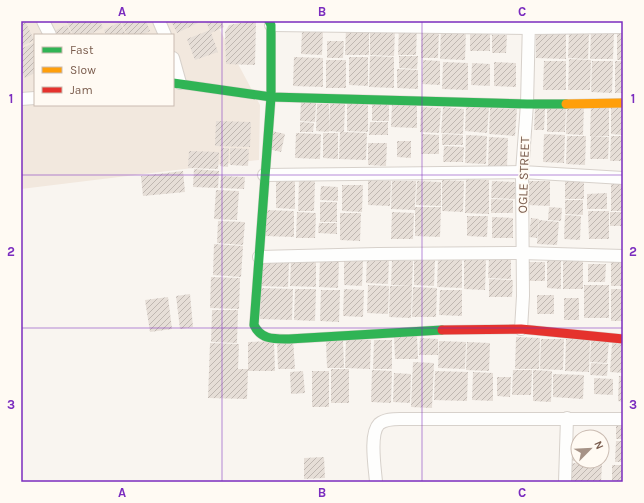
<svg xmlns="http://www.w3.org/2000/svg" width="644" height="503" font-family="Karla,sans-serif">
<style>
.residential{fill:#f2e8de;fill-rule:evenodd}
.building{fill:url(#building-hatch)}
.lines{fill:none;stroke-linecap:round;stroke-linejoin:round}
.street-casing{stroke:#d7d1cb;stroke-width:14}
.fast-casing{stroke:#d9d2cb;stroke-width:10}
.slow-casing{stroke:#d9d2cb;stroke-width:10}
.jam-casing{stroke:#d9d2cb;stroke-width:10}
.street{stroke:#fefefd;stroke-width:12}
.fast{stroke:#30b455;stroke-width:9}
.slow{stroke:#ff9f0a;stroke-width:9}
.jam{stroke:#e5322d;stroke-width:9}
.grid{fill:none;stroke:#7b2cbf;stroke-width:1;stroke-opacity:0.55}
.labels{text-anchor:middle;stroke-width:3;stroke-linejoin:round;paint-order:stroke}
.street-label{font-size:13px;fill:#7a5c4d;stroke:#fffaf3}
.neatline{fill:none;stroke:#7b2cbf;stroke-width:1.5}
.grid-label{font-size:13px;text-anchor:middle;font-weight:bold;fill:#7b2cbf}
</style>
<defs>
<pattern id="building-hatch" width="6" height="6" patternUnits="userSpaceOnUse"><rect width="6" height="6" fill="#e6ded7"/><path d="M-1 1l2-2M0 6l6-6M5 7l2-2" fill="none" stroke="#bfb7b1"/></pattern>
</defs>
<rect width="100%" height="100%" fill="#f9f5f0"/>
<!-- residential -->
<path class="residential" d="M21 21H215L260 105 259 160 21 189ZM35 35H173V105H35Z"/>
<!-- building -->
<g class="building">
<path d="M21 21H25L34 40 21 47Z"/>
<path d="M69 21H100L103 28 88 35H73L67 22Z"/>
<path d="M121 21H146L150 31 141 35H127Z"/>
<path d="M171 21H197L198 23 177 33Z"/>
<path d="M208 21H221L224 27 211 33 206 22Z"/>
<path d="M252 21H256L255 65 226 64 225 32 229 25Z"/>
<path d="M120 22 126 35H106L104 30Z"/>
<path d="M67 25 72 35H56L54 31Z"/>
<path d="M346 28H369V55H345Z"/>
<path d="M370 28 395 29 394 56 370 55Z"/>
<path d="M399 28 417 29 416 55H398Z"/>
<path d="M441 28H466L465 60 440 59Z"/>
<path d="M422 29H439L438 58H421Z"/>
<path d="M210 30 218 52 195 60 187 39Z"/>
<path d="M302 31H323L322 55 301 54Z"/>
<path d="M470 31 490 32V51H470Z"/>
<path d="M536 32 566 33V59L536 58Z"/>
<path d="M569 32H589L588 59 568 58Z"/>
<path d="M591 32H614L613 59H590Z"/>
<path d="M617 32 623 33V60H617Z"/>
<path d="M492 35H507L506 53H492Z"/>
<path d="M327 41H344L343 58H327Z"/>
<path d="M35 42V73L25 78 21 70V49Z"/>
<path d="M370 56 394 57V88L369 87Z"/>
<path d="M399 56H418L417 69 399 68Z"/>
<path d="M294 57 323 58V87L293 86Z"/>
<path d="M349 57H368V86L349 85Z"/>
<path d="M569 59 591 60 590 90H568Z"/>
<rect x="326" y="60" width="20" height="28"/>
<path d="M423 60 440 61V85L422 84Z"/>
<path d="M544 61H566V90H543Z"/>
<path d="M592 61H613L612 93 591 92Z"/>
<rect x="615" y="61" width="8" height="32"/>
<path d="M443 62 468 63V90L442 89Z"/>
<path d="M494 62 516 63V87L494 86Z"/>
<path d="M472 63 490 64V86L471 85Z"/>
<path d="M397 69 418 70V89L397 88Z"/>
<path d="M301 102 316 103 315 122 300 121Z"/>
<path d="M347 102 368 103V132L347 131Z"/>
<rect x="372" y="102" width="17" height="19"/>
<path d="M317 104H329V132L316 131Z"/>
<path d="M330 104H345L344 132 367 133 366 160 339 159 340 132 329 131Z"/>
<path d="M392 104 417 105V128L391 127Z"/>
<path d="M567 105H584L583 135 566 134Z"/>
<path d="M547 106H566L565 132H547Z"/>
<path d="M421 107 441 108 439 133 420 132Z"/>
<path d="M443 107 464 109 463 134 441 133Z"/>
<path d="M466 107 489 108 487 133 465 131Z"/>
<path d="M591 107 609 108V136H590Z"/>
<path d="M611 107H623V135L611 134Z"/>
<path d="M490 108 517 109 515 136 489 134Z"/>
<path d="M535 108 545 109 544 130H534Z"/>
<path d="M216 121 251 122 250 147 215 146Z"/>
<path d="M300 122 314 123 313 132H300Z"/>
<path d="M370 122H388V135H369Z"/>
<path d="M272 131 285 134 281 152 268 149Z"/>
<path d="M296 133 321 134 320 159 295 158Z"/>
<path d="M323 133H338V159L323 158Z"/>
<path d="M422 134 439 135V154H421Z"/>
<path d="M442 134 463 135V145H442Z"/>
<path d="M544 134 565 135 564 163 543 162Z"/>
<path d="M466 135 487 136 486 164 465 163Z"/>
<path d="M567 136H586L585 165 566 164Z"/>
<path d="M591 136 609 137 608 159H590Z"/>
<path d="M611 136H623V161H610Z"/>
<path d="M489 137 508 138 507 167 488 166Z"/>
<path d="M397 141H411V158L397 157Z"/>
<path d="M368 143H387L386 166 368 165Z"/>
<path d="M444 146 464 147 463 162H443Z"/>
<path d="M221 148H229L228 167 220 166Z"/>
<path d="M230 148 249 149 248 166 230 165Z"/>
<path d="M189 151 219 152 218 169 188 168Z"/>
<path d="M194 169 219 171 218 188 193 187Z"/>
<path d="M183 171 185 192 143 196 141 176Z"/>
<path d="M221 176 245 177 244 189 220 188Z"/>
<path d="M466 179 489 180V214L465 213Z"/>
<path d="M299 180 315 181 314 211H298Z"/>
<path d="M368 180 391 181 390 206 368 205Z"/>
<path d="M442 180 464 181 463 212 442 211Z"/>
<path d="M276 181H295V209L276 208Z"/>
<path d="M392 181H416L415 207H441L440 237 415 236V210L391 209Z"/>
<path d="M417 181 441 182V206L416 205Z"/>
<path d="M492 181 515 182V199L491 198Z"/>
<path d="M527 181H550V206L527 205Z"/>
<path d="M565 181 584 182V199H565Z"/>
<rect x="611" y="184" width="12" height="27"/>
<path d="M342 185H363L362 212 342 211Z"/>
<path d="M321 186 338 187V201L320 200Z"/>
<path d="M216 190 239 191 237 220 214 219Z"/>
<path d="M607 193V209H587V194Z"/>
<path d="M491 199 513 200V213H491Z"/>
<path d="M565 200H583V215L565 214Z"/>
<rect x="320" y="202" width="17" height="20"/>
<path d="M549 207 562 208 561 221 548 220Z"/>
<path d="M266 210 294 211V237L265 236Z"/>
<path d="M588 211H609V239H589Z"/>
<path d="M297 212 316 213 315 238H296Z"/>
<path d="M392 212 414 213 413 239H391Z"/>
<rect x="610" y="212" width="13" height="14"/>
<path d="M340 213H361L360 241 340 240Z"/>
<path d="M565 215 581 216 580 240 564 239Z"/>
<path d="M467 216H488L487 237 467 236Z"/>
<path d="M492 217 513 218V238H492Z"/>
<path d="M531 218 539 219 537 238 529 237Z"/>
<path d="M539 220 559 222 557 245 537 244Z"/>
<path d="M218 221 245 222 243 245 217 243Z"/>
<path d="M319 223H337V234L318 233Z"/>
<path d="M214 244 243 246 241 277 213 275Z"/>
<path d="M367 258 389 259 388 284 366 283Z"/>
<path d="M438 258H462V288L437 287Z"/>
<path d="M414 259H435L434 286 414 285Z"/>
<path d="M464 259H486L485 290 464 289Z"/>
<path d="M489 259 511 260V279L488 278Z"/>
<path d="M547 259H561V289L547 288Z"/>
<path d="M320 260 339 261 338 288 319 287Z"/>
<path d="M344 260 363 261 362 286 344 285Z"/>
<path d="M392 260 413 261 412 286 391 285Z"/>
<rect x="563" y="260" width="20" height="29"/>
<path d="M261 261 289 262 288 287 261 286Z"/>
<path d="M291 261H316V287L290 286Z"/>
<rect x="529" y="262" width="16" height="19"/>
<rect x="611" y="262" width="12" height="24"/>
<path d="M588 264H606L605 282H588Z"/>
<path d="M211 277 240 278 239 309 210 308Z"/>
<path d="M489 279 513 280 512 297H489Z"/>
<path d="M368 285 389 286 388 314 367 313Z"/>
<rect x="584" y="285" width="25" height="33"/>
<path d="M390 286H412L411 318 389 317Z"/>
<path d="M413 287 437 288 436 317H412Z"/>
<path d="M261 288 293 289 292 320 260 319Z"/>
<path d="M295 289H316L315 321 294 320Z"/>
<path d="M344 289 364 290 363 317 343 316Z"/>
<rect x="611" y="289" width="12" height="32"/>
<path d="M321 290H340L339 322 320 321Z"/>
<path d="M440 290H462V316L439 315Z"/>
<path d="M190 294 193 327 180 329 176 296Z"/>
<rect x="537" y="295" width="17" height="19"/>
<path d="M168 297 172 329 150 332 145 300Z"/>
<rect x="564" y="298" width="15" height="22"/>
<path d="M212 310H238L237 343 211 342Z"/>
<path d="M394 336H417L418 359H395Z"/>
<path d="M516 337 540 338 539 369H515Z"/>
<path d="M420 338 438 339V355H419Z"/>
<path d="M293 339 295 369H278L277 340Z"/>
<path d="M346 339 371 340 370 369 345 368Z"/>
<path d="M541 339H564L563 370 540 369Z"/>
<path d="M566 339 590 340 589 372 565 371Z"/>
<path d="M326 340H343L344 368H327Z"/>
<path d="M374 340H392V369H373Z"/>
<path d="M274 341 275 371H248V342Z"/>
<path d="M439 341 466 342 465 369 438 368Z"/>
<path d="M591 341 609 342 607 363 590 362Z"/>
<path d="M467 342 490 343 489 371 466 370Z"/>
<path d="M210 343 239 344 238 369H248L247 399 208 398Z"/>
<path d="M612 343 623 344V373L610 372Z"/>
<path d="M413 362 434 363 432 408 411 407Z"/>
<path d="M591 363 608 364 607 376 590 375Z"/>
<rect x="331" y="369" width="18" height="34"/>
<path d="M372 370 392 371 391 403 371 402Z"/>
<path d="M513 370H532L531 395H512Z"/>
<path d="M533 370 552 371 551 402 533 401Z"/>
<path d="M303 371 305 393 291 394 290 372Z"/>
<rect x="312" y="371" width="17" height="36"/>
<path d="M435 371 468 372 467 401 434 400Z"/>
<path d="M473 372 493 373V401L472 400Z"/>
<path d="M394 373 411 374 410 403 393 402Z"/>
<path d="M553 374 584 375 583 399 553 397Z"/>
<path d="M619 376H623V402L618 401Z"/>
<path d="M497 377H511L510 397 497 396Z"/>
<path d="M594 378 613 379V395L594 394Z"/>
<rect x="616" y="421" width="7" height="18"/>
<path d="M616 441H623V462H615Z"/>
<rect x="569" y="443" width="9" height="18"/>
<path d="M324 457 325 478 304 479V458Z"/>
<path d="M569 463 602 464 601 482H569Z"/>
<rect x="612" y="465" width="11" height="17"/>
</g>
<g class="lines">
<!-- street casing -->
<g class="street-casing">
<g id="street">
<path d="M43 21 50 35"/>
<path d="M159 21 165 35"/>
<path d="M271 25 529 28 623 27"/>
<path d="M173 58 180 83"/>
<path d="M21 99 35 98"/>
<path d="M264 175 522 172 623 178"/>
<path d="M259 257 378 254 522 253 623 256"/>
<path d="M521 329 523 296 522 172 527 104 529 21"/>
<path d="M376 482C375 468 369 434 379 424 385 419 393 419 400 419H623"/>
<path d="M565 482 567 418"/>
</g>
</g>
<!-- fast casing -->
<g class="fast-casing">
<g id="fast">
<path d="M269 21 271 25V97L254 325C261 340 274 339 289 339L442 330"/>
<path d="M173 83 271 97 527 104H566"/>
</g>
</g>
<!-- slow casing -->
<g class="slow-casing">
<path id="slow" d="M566 104 623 103"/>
</g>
<!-- jam casing -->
<g class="jam-casing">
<path id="jam" d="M442 330 521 329 623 339"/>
</g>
<!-- street -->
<use href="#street" class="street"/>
<!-- fast -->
<use href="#fast" class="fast"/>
<!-- slow -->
<use href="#slow" class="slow"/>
<!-- jam -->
<use href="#jam" class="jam"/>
</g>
<!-- grid -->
<path class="grid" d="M222 21V482M422 21V482M21 175H623M21 328H623"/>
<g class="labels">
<!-- street labels -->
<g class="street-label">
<text transform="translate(523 175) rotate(-88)" y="5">OGLE STREET</text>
</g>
</g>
<!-- border -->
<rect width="644" height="503" fill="none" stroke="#fffaf3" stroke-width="44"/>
<!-- legend -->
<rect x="34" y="34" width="140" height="72" fill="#fffaf3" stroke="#cabbb1"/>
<rect x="42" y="47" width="20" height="6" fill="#30b455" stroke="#cabbb1"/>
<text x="70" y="54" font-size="12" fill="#7a5c4d">Fast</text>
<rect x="42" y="67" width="20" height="6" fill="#ff9f0a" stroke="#cabbb1"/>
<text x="70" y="74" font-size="12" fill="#7a5c4d">Slow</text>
<rect x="42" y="87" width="20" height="6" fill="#e5322d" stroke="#cabbb1"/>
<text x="70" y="94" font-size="12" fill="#7a5c4d">Jam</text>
<!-- north arrow -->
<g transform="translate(590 449) rotate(66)"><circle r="19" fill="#fffaf3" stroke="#cabbb1"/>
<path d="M0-3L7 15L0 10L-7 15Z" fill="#a69286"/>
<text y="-6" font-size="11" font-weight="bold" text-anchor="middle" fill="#7a5c4d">N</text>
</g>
<rect x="22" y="22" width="600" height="459" class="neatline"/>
<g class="grid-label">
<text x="122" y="16">A</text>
<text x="322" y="16">B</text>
<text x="522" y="16">C</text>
<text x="11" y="103">1</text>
<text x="633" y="103">1</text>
<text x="11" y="256">2</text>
<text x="633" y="256">2</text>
<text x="11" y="409">3</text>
<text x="633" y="409">3</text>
<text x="122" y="497">A</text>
<text x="322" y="497">B</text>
<text x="522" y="497">C</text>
</g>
</svg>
